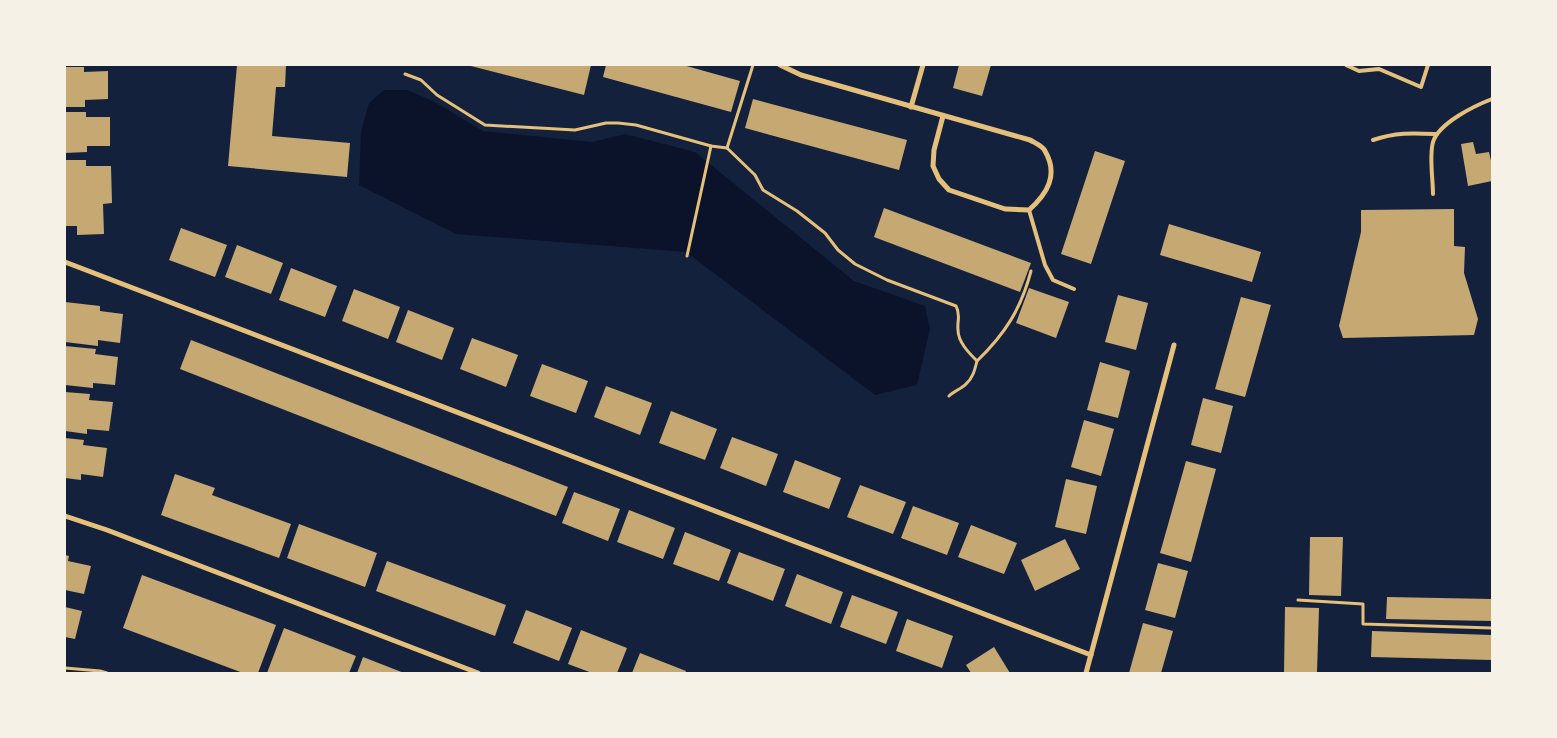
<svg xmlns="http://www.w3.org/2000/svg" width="1557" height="738" font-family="Cabin,sans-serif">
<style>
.water{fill:#0b132b}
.building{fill:#c6a872}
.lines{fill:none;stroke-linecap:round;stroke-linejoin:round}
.path{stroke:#e5c07b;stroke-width:3}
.service{stroke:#e5c07b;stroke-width:4}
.minor{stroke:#e5c07b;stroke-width:5}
</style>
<rect width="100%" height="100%" fill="#14213d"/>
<!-- water -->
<path class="water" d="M384 90H407L433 101 483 131 592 142 625 134 695 152 854 281 925 306 930 329 917 385 875 395 686 252 456 234 359 185 361 132 369 103Z"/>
<!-- building -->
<g class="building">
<path d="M237 65H286L285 87H276L272 136 350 143 347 177 228 166Z"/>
<path d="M467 65H591L584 95Z"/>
<path d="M606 65H683L740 81 731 112 603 77Z"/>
<path d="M959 65H991L982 96 953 88Z"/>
<path d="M65 67H84V72L108 71V99L85 100V107H65Z"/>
<path d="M753 99 907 140 899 170 745 128Z"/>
<path d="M65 112H86V117H110V146H87V152L65 153Z"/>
<path d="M1473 142 1476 154 1489 152 1492 165V181L1468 186 1461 144Z"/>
<path d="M1095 151 1125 161 1091 264 1061 254Z"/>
<path d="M65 160H86V166H111L112 203 103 204 104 234 77 235V226H65Z"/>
<path d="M884 208 1031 263 1020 292 874 237Z"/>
<path d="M1454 209V246L1465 247 1464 273 1478 319 1474 335 1343 338 1339 326 1361 232V210Z"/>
<path d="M1169 224 1261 252 1252 282 1160 255Z"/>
<path d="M181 228 227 245 215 277 169 260Z"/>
<path d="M237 245 283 263 271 294 225 277Z"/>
<path d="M291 268 337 286 325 317 279 300Z"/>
<path d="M1029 288 1069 302 1056 338 1016 323Z"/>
<path d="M354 289 400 307 388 339 342 321Z"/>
<path d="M1118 295 1148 303 1136 350 1105 342Z"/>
<path d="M1241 297 1271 305 1245 397 1215 389Z"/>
<path d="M65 302 100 306V311L123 314 120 343 98 340V346L65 342Z"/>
<path d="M408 310 454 328 442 360 396 342Z"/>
<path d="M472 338 518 355 506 387 460 369Z"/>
<path d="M191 340 568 487 556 516 180 369Z"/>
<path d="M65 346 96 349 95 354 118 357 115 385 93 383V388L65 385Z"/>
<path d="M1100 362 1130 371 1118 418 1087 410Z"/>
<path d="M542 364 588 381 576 413 530 396Z"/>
<path d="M606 386 652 403 640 435 594 417Z"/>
<path d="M65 392 90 394 89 400 113 402 109 431 87 429V434L65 431Z"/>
<path d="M1203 398 1233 406 1221 453 1191 445Z"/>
<path d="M671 411 717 429 705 460 659 443Z"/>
<path d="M1084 420 1114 429 1101 476 1071 467Z"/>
<path d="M732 437 778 454 766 486 720 468Z"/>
<path d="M65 438 84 440 83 445 107 448 103 477 81 474V480L65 478Z"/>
<path d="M795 460 841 478 829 509 783 492Z"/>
<path d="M1186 461 1216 469 1191 562 1160 553Z"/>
<path d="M175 474 215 488 212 495 291 524 279 558 161 515Z"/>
<path d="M1066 479 1097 486 1086 534 1055 527Z"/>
<path d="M860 485 906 502 893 534 847 517Z"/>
<path d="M574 492 620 509 608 541 562 523Z"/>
<path d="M913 506 959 523 947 555 901 538Z"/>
<path d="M629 510 675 528 663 559 617 542Z"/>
<path d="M299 524 377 553 365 587 287 558Z"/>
<path d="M971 525 1017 543 1004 574 958 557Z"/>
<path d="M685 532 731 550 719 581 673 564Z"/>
<path d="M1310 537H1343L1341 596 1309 595Z"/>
<path d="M1065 539 1080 569 1035 591 1021 560Z"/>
<path d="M739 552 785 569 773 601 727 583Z"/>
<path d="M65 555 69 556 68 561 91 566 84 594 65 590Z"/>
<path d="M387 561 506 605 495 636 376 591Z"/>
<path d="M1158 563 1188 571 1175 618 1145 610Z"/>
<path d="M797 574 843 592 831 624 785 606Z"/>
<path d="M142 575 276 625 258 673H243L123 628Z"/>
<path d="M852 595 898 612 886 644 840 627Z"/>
<path d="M1387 597 1492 599V621L1386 619Z"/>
<path d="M65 607 82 611 75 639 65 637Z"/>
<path d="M1285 607 1319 608 1317 673H1284Z"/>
<path d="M526 610 572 628 559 661 513 643Z"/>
<path d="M907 619 953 636 942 668 896 651Z"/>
<path d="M1143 623 1173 631 1161 673H1129Z"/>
<path d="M284 628 356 656 349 673H267Z"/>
<path d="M581 630 627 648 617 673H592L568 664Z"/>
<path d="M1372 631 1492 635V660L1371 657Z"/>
<path d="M994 647 1010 673H971L966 665Z"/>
<path d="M640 653 686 671 685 673H632Z"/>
<path d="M363 657 381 664 404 673H357Z"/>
</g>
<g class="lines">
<!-- path -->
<g class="path">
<path d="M405 74 421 80 437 95 485 125 575 130 606 123H618L636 125 711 146 727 148 753 65"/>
<path d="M727 148 755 175 763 190 797 211 825 233 838 250 855 264 887 280 956 306C961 315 957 320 958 330 958 342 969 353 977 361 975 369 973 378 966 384 961 389 954 391 949 396"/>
<path d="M687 256 711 146"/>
<path d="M977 361C1005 334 1021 309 1031 271"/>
<path d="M1298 600 1363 604V624L1492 628"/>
<path d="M65 668 100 671 107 673"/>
</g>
<!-- service -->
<g class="service">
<path d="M1346 65 1359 71 1379 69 1421 87 1428 65"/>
<path d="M1373 140C1396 132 1413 133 1437 134"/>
<path d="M1433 194C1433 179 1429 156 1433 142 1439 123 1474 106 1492 99"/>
<path d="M1029 210 1045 265 1053 280 1074 289"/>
</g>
<!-- minor -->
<g class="minor">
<path d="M780 65 801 75 1030 140C1035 143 1043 146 1045 151 1059 175 1047 194 1029 210L1005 209 949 190 939 179 933 166 934 150 943 116"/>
<path d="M911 107 923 65"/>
<path d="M65 262 1091 655"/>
<path d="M65 516 107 530 478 673"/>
<path d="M1086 673 1174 345"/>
</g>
</g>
<!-- border -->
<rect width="1557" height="738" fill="none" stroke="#f6f1e7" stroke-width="132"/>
</svg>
